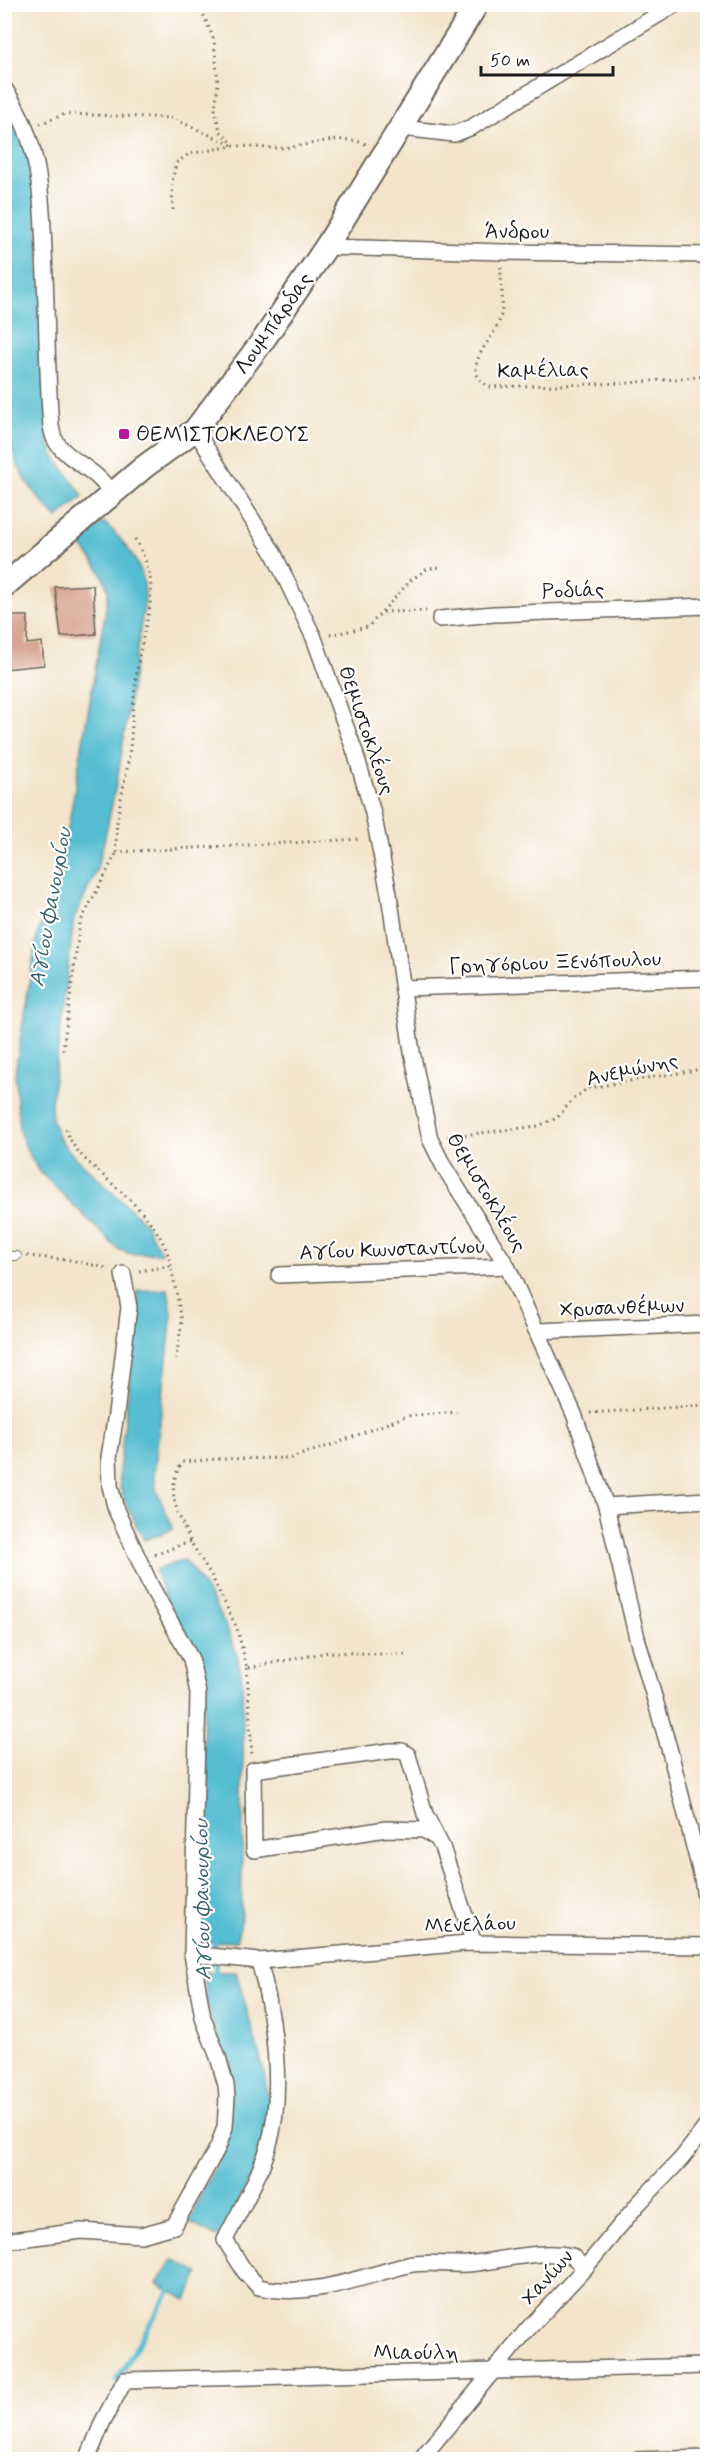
<svg xmlns="http://www.w3.org/2000/svg" width="712" height="2464" font-family="Mynerve,sans-serif">
<style>
.water{fill:#55bdd1;stroke:#386c76;stroke-width:1.5}
.lines{fill:none;stroke-linecap:round;stroke-linejoin:round}
.stream{stroke:#55bdd1;stroke-width:5}
.building{fill:#d39a86}
.service-casing{stroke:#676259;stroke-width:10}
.minor-casing{stroke:#676259;stroke-width:18}
.secondary-casing{stroke:#676259;stroke-width:26}
.path{stroke:#676259;stroke-width:3;stroke-dasharray:1.5 4.5;stroke-linecap:butt}
.service{stroke:#fff;stroke-width:8}
.minor{stroke:#fff;stroke-width:15}
.secondary{stroke:#fff;stroke-width:22}
.poi-dot{fill:#b5179e;stroke:#fff;stroke-width:2}
.labels{text-anchor:middle;stroke-width:4.5;stroke-linejoin:round;paint-order:stroke}
.street-label{font-size:21px;fill:#1c1c1c;stroke:#fff}
.poi-label{font-size:21px;fill:#1c1c1c;stroke:#fff;text-anchor:start}
.water-label{font-size:22px;font-style:italic;fill:#36646d;stroke:#fff}
</style>
<rect width="100%" height="100%" fill="#fff"/>
<filter id="ink" filterUnits="userSpaceOnUse"><feTurbulence type="fractalNoise" baseFrequency=".0167" numOctaves="2"/><feDisplacementMap in="SourceGraphic" scale="12" xChannelSelector="R" yChannelSelector="G"/><feConvolveMatrix kernelMatrix="1 2 1 2 8 2 1 2 1" color-interpolation-filters="sRGB"/></filter>
<filter id="wash" filterUnits="userSpaceOnUse"><feTurbulence type="fractalNoise" baseFrequency=".008" numOctaves="4" result="noise"/><feDisplacementMap in="SourceGraphic" scale="24" xChannelSelector="R" yChannelSelector="G"/><feGaussianBlur stdDeviation="1.35" result="paint"/><feColorMatrix in="noise" values="0 0 0 0 0 0 0 0 0 0 0 0 0 0 0 0 0 1.4 0 .05"/><feComposite in="paint" operator="in"/></filter>
<g filter="url(#wash)">
<rect width="100%" height="100%" fill="#f3e4cb"/>
<!-- water -->
<g class="water">
<path d="M4 96 15 115 35 178 49 443 55 457 83 496 57 518C18 478 9 456 4 402Z"/>
<path d="M104 522C126 543 146 567 145 599L118 775 105 837 96 872 74 919 51 1104 52 1120 59 1138 70 1152 145 1223 161 1253 131 1254 118 1249 40 1172 28 1153 19 1130 15 1073 37 934 59 880 108 596C109 577 90 558 80 543Z"/>
<path d="M168 1289 172 1314 154 1475 156 1489 173 1529 144 1540 124 1500 120 1486 119 1471 137 1318V1291Z"/>
<path d="M184 1560C208 1589 235 1636 241 1674 244 1695 242 1717 243 1738 244 1800 242 1861 241 1922L236 1941 204 1942 201 1916 204 1679 195 1654 167 1602 155 1570Z"/>
<path d="M204 1972H236L264 2071 269 2103 263 2150 229 2222 217 2237 190 2223 197 2202 219 2160 230 2080 207 2004Z"/>
<path d="M172 2260 199 2273 187 2300 157 2284Z"/>
</g>
<g class="lines">
<!-- stream -->
<g class="stream">
<path d="M214 1937 216 1979"/>
<path d="M117 2380 172 2287"/>
<path d="M80 2460 97 2417"/>
</g>
</g>
<g id="blocks">
<!-- building -->
<g class="building">
<path d="M93 585 96 634 61 637 55 587Z"/>
<path d="M7 616H28L27 644 42 642 44 665 4 669Z"/>
</g>
</g>
</g>
<g filter="url(#ink)">
<use href="#blocks" fill-opacity="0" stroke="#676259" stroke-width="1.5"/>
<g class="lines">
<!-- service casing -->
<g class="service-casing">
<path id="service" d="M4 1256H17"/>
</g>
<!-- minor casing -->
<g class="minor-casing">
<g id="minor">
<path d="M4 88C44 145 42 209 45 276 47 326 47 376 51 426 52 431 53 437 55 440 67 461 96 468 112 494"/>
<path d="M402 128 454 134 472 127 676 4"/>
<path d="M326 247 503 252 708 255"/>
<path d="M195 430 273 552 314 638 355 752 373 813 389 894 412 1052 430 1139 444 1167 507 1266 574 1414 606 1506 637 1638 669 1748 702 1878 708 1918"/>
<path d="M440 619 494 614 708 606"/>
<path d="M404 988 708 978"/>
<path d="M279 1275 507 1266"/>
<path d="M538 1331 708 1324"/>
<path d="M606 1506 708 1500"/>
<path d="M438 1839 424 1830 386 1829 254 1850 253 1770 390 1751H402L408 1755 425 1814 442 1847 474 1943"/>
<path d="M192 1954 259 1961 468 1943 708 1946"/>
<path d="M259 1961C274 2014 285 2094 268 2148 258 2180 240 2210 225 2240L245 2272 259 2287C311 2299 359 2277 408 2265 426 2261 448 2265 467 2264 502 2261 538 2249 572 2256L585 2268"/>
<path d="M4 2241 81 2231 141 2235 174 2226 218 2147 225 2127 227 2097 226 2085 218 2057 203 2018 192 1954 198 1693 191 1659 151 1586 116 1510 110 1486 109 1457 116 1414 129 1307 123 1274"/>
<path d="M87 2460 103 2421 125 2380 708 2366"/>
<path d="M420 2460 526 2331 585 2268 638 2204 682 2158 708 2124"/>
<path d="M636 2460 708 2458"/>
</g>
</g>
<!-- secondary casing -->
<g class="secondary-casing">
<path id="secondary" d="M4 586 144 467 195 430 264 339 326 247 477 4"/>
</g>
<!-- path -->
<g class="path">
<path d="M199 4 214 40 218 83 215 110 220 131 234 145C249 147 265 148 280 148 310 147 339 132 368 145"/>
<path d="M40 124 65 114 172 118 232 145"/>
<path d="M173 210 172 181 176 163 189 154 232 146"/>
<path d="M501 267C500 283 505 303 500 319 493 342 457 368 489 387L628 383 708 376"/>
<path d="M135 539C164 588 146 613 138 664 133 694 133 725 129 756 125 787 113 820 117 852L361 839"/>
<path d="M383 612 426 611"/>
<path d="M330 635 368 627 411 580 427 569 440 567"/>
<path d="M63 1050 80 923 117 852"/>
<path d="M66 1129C71 1146 82 1157 96 1169 127 1198 162 1223 171 1266"/>
<path d="M447 1137 538 1126 557 1118 572 1100 588 1088 708 1068"/>
<path d="M27 1256 70 1260 110 1269"/>
<path d="M139 1271 171 1266 182 1321 175 1364"/>
<path d="M590 1413 708 1405"/>
<path d="M190 1541C178 1512 164 1492 182 1462L218 1459 291 1458 337 1443 406 1416 457 1412"/>
<path d="M155 1555 190 1541 211 1575 237 1628 247 1668 329 1652 408 1655"/>
<path d="M247 1668 252 1756"/>
</g>
<!-- service -->
<use href="#service" class="service"/>
<!-- minor -->
<use href="#minor" class="minor"/>
<!-- secondary -->
<use href="#secondary" class="secondary"/>
</g>
</g>
<!-- markers -->
<rect class="poi-dot" x="118" y="428" width="12" height="12" rx="3"/>
<g class="labels">
<!-- street labels -->
<g class="street-label">
<text x="517" y="238">Άνδρου</text>
<text transform="translate(273 323) rotate(-55)" y="7">Λουμπάρδας</text>
<text transform="translate(543 370) rotate(-1)" y="7">Καμέλιας</text>
<text transform="translate(573 590) rotate(-2)" y="7">Ροδιάς</text>
<text transform="translate(367 730) rotate(71)" y="7">Θεμιστοκλέους</text>
<text transform="translate(555 962) rotate(-2)" y="7">Γρηγόριου Ξενόπουλου</text>
<text transform="translate(632 1069) rotate(-12)" y="7">Ανεμώνης</text>
<text transform="translate(487 1192) rotate(59)" y="7">Θεμιστοκλέους</text>
<text transform="translate(392 1249) rotate(-2)" y="7">Αγίου Κωνσταντίνου</text>
<text transform="translate(622 1307) rotate(-2)" y="7">Χρυσανθέμων</text>
<text transform="translate(470 1924) rotate(-2)" y="7">Μενελάου</text>
<text transform="translate(547 2277) rotate(-48)" y="7">Χανίων</text>
<text x="416" y="2359">Μιαούλη</text>
</g>
<!-- poi labels -->
<g class="poi-label">
<text x="136" y="441">ΘΕΜΙΣΤΟΚΛΕΟΥΣ</text>
</g>
<!-- water labels -->
<g class="water-label">
<text transform="translate(49 907) rotate(-80)" y="8">Αγίου Φανουρίου</text>
<text transform="translate(201 1900) rotate(-91)" y="8">Αγίου Φανουρίου</text>
</g>
</g>
<!-- margin -->
<rect width="712" height="2464" fill="none" stroke="#fff" stroke-width="24"/>
<!-- scale -->
<path d="M481 66v9h132v-9" fill="none" stroke="#1c1c1c" stroke-width="3"/>
<text x="490" y="66" font-size="18" fill="#1c1c1c" stroke="#ffffff" stroke-width="4.5" paint-order="stroke">50 m</text>
</svg>
